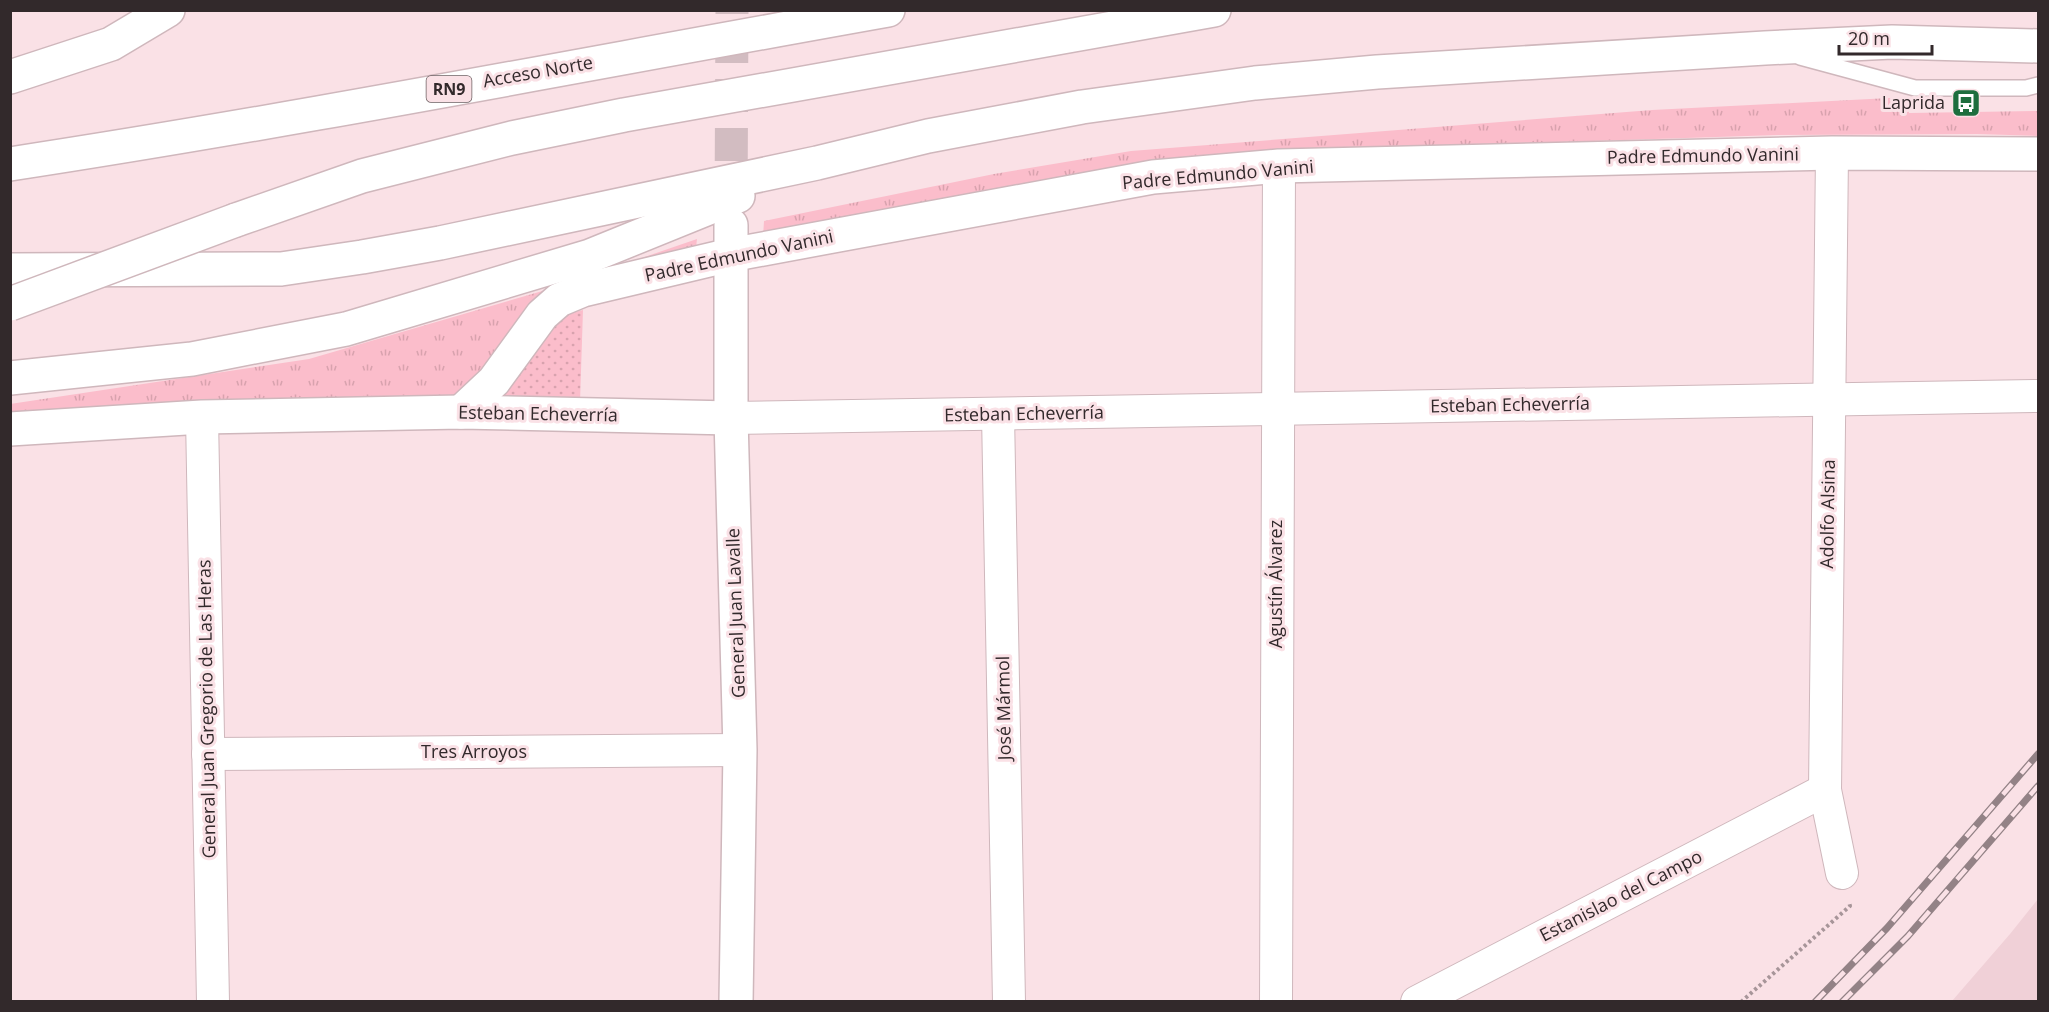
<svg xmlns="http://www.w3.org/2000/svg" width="2049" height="1012" font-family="'Open Sans',sans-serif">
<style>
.built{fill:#f0d0d7}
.grass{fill:url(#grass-tufts)}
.park{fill:url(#park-dots)}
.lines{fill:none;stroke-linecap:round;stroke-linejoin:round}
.tertiary-tunnel{stroke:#d2bcc1;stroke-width:33;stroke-dasharray:33 16;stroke-linecap:butt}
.service-casing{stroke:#cfb7bc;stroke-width:18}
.minor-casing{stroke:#cfb7bc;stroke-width:34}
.tertiary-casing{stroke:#cfb7bc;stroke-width:36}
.motorway-casing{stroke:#cfb7bc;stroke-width:36}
.path{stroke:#a79599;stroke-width:4;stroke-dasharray:3 3;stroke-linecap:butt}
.service{stroke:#fff;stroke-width:15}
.minor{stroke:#fff;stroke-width:32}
.tertiary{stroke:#fff;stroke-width:33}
.motorway{stroke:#fff;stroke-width:33}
.rail-casing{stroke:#938286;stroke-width:7}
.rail{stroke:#fae1e6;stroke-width:4.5;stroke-dasharray:14;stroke-linecap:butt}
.motorway-bridge-casing{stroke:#cfb7bc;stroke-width:36;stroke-linecap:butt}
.motorway-bridge{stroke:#fff;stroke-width:33}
.labels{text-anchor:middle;stroke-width:6;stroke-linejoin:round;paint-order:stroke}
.shield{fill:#fae1e6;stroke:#6e6063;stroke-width:1.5}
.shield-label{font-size:16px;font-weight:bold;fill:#32292b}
.street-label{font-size:18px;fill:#32292b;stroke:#fae1e6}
.poi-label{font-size:18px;fill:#32292b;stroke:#fae1e6;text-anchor:end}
</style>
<defs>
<pattern id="grass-tufts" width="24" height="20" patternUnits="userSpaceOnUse" patternTransform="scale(1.5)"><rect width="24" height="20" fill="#fbbdcb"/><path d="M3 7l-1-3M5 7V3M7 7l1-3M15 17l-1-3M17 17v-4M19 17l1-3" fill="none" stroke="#d8a2ae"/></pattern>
<pattern id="park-dots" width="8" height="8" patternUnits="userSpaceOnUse" patternTransform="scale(1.5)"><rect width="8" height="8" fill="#fbbdcb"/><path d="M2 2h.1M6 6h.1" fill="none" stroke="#d8a2ae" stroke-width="1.8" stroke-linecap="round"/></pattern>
</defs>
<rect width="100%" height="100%" fill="#fae1e6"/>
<!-- built -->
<path class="built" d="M2038 899V1001H1952L2010 934Z"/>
<!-- grass -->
<g class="grass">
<path d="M1909 97V113L2038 111V136L1977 134 1778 135 1377 148 763 237 764 221 994 174 1131 151 1652 110Z"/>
<path d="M697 239 695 256 584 282 466 396 11 414 10 404 309 359 563 285Z"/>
</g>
<!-- park -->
<path class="park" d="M583 310 580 402 498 400 559 316Z"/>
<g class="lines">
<!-- tertiary-tunnel -->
<path class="tertiary-tunnel" d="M731 210 732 10"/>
<!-- service casing -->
<g class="service-casing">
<path id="service" d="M1800 57 1915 88H2026L2038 85"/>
</g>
<!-- minor casing -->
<g class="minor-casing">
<g id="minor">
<path d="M1832 153 1825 790 1842 873"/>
<path d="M998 414 1009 1002"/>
<path d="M202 417 213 1002"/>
<path d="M731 418 2038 396"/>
<path d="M208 754 740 750"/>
<path d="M1276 1002 1279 166"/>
<path d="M1417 1002 1825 790"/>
</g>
</g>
<!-- tertiary casing -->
<g class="tertiary-casing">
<g id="tertiary">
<path d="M731 225V418L740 750 736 1002"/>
<path d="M461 412 494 381 542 315 559 300 583 290 730 255 1153 177 1279 166 1832 153 2038 154"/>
<path d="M10 429 202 417 461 412 731 418"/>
</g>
</g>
<!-- motorway casing -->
<g class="motorway-casing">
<g id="motorway">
<path d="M10 77 111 44 168 10"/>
<path d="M10 164C304 119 595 62 888 10"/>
<path d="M236 220 362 176 512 138 624 115 1214 10"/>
<path d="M10 270 281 269 362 257 440 243 817 163 928 136 1082 107 1255 83 1377 72 1765 48 1892 42 2038 46"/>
<path d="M10 378 192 359 346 329 590 256 738 196"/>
</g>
</g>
<!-- path -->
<path class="path" d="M1741 1002 1850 906 1849 902"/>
<!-- service -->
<use href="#service" class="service"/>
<!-- minor -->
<use href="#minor" class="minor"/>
<!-- tertiary -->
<use href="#tertiary" class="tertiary"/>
<!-- motorway -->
<use href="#motorway" class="motorway"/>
<!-- rail casing -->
<g class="rail-casing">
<g id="rail">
<path d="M1815 1002 1887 928 2038 754"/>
<path d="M1842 1002 1908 936 2038 786"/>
</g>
</g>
<!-- rail -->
<use href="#rail" class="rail"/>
<!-- motorway-bridge casing -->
<g class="motorway-bridge-casing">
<path id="motorway-bridge" d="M10 304 236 220"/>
</g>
<!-- motorway-bridge -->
<use href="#motorway-bridge" class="motorway-bridge"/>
</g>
<!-- icons -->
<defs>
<g id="bus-square" transform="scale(1.5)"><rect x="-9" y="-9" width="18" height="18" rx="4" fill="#1d6e3e" stroke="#fae1e6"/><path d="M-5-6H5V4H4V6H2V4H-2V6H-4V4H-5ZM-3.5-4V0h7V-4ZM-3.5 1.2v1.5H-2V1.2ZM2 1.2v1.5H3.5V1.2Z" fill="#fff"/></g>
</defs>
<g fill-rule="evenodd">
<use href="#bus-square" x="1966" y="103"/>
</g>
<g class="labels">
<!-- shield labels -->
<rect class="shield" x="426.5" y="76" width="45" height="26" rx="4.5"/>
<g class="shield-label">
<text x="449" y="95">RN9</text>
</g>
<!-- street labels -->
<g class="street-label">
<text transform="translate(538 72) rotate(-10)" y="6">Acceso Norte</text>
<text transform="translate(1703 156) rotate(-1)" y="6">Padre Edmundo Vanini</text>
<text transform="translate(1218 175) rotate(-5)" y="6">Padre Edmundo Vanini</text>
<text transform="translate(739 256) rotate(-12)" y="6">Padre Edmundo Vanini</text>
<text transform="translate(1510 405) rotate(-1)" y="6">Esteban Echeverría</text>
<text transform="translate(538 414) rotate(1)" y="6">Esteban Echeverría</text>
<text transform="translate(1024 414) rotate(-1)" y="6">Esteban Echeverría</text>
<text transform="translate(1828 514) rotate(-89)" y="6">Adolfo Alsina</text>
<text transform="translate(1276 584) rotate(-90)" y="6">Agustín Álvarez</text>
<text transform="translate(736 613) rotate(-92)" y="6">General Juan Lavalle</text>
<text transform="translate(1004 708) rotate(-91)" y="6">José Mármol</text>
<text transform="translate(207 709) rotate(-91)" y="6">General Juan Gregorio de Las Heras</text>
<text x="474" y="758">Tres Arroyos</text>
<text transform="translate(1621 896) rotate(-27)" y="6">Estanislao del Campo</text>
</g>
<!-- poi labels -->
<g class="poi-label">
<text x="1945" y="109">Laprida</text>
</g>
</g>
<!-- border -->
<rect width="2049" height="1012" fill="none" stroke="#32292b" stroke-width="24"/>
<!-- scale -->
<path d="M1839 45v9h93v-9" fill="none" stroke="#32292b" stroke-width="3"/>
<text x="1848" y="45" font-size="18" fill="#32292b" stroke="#fae1e6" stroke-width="4.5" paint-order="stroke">20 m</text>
</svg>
